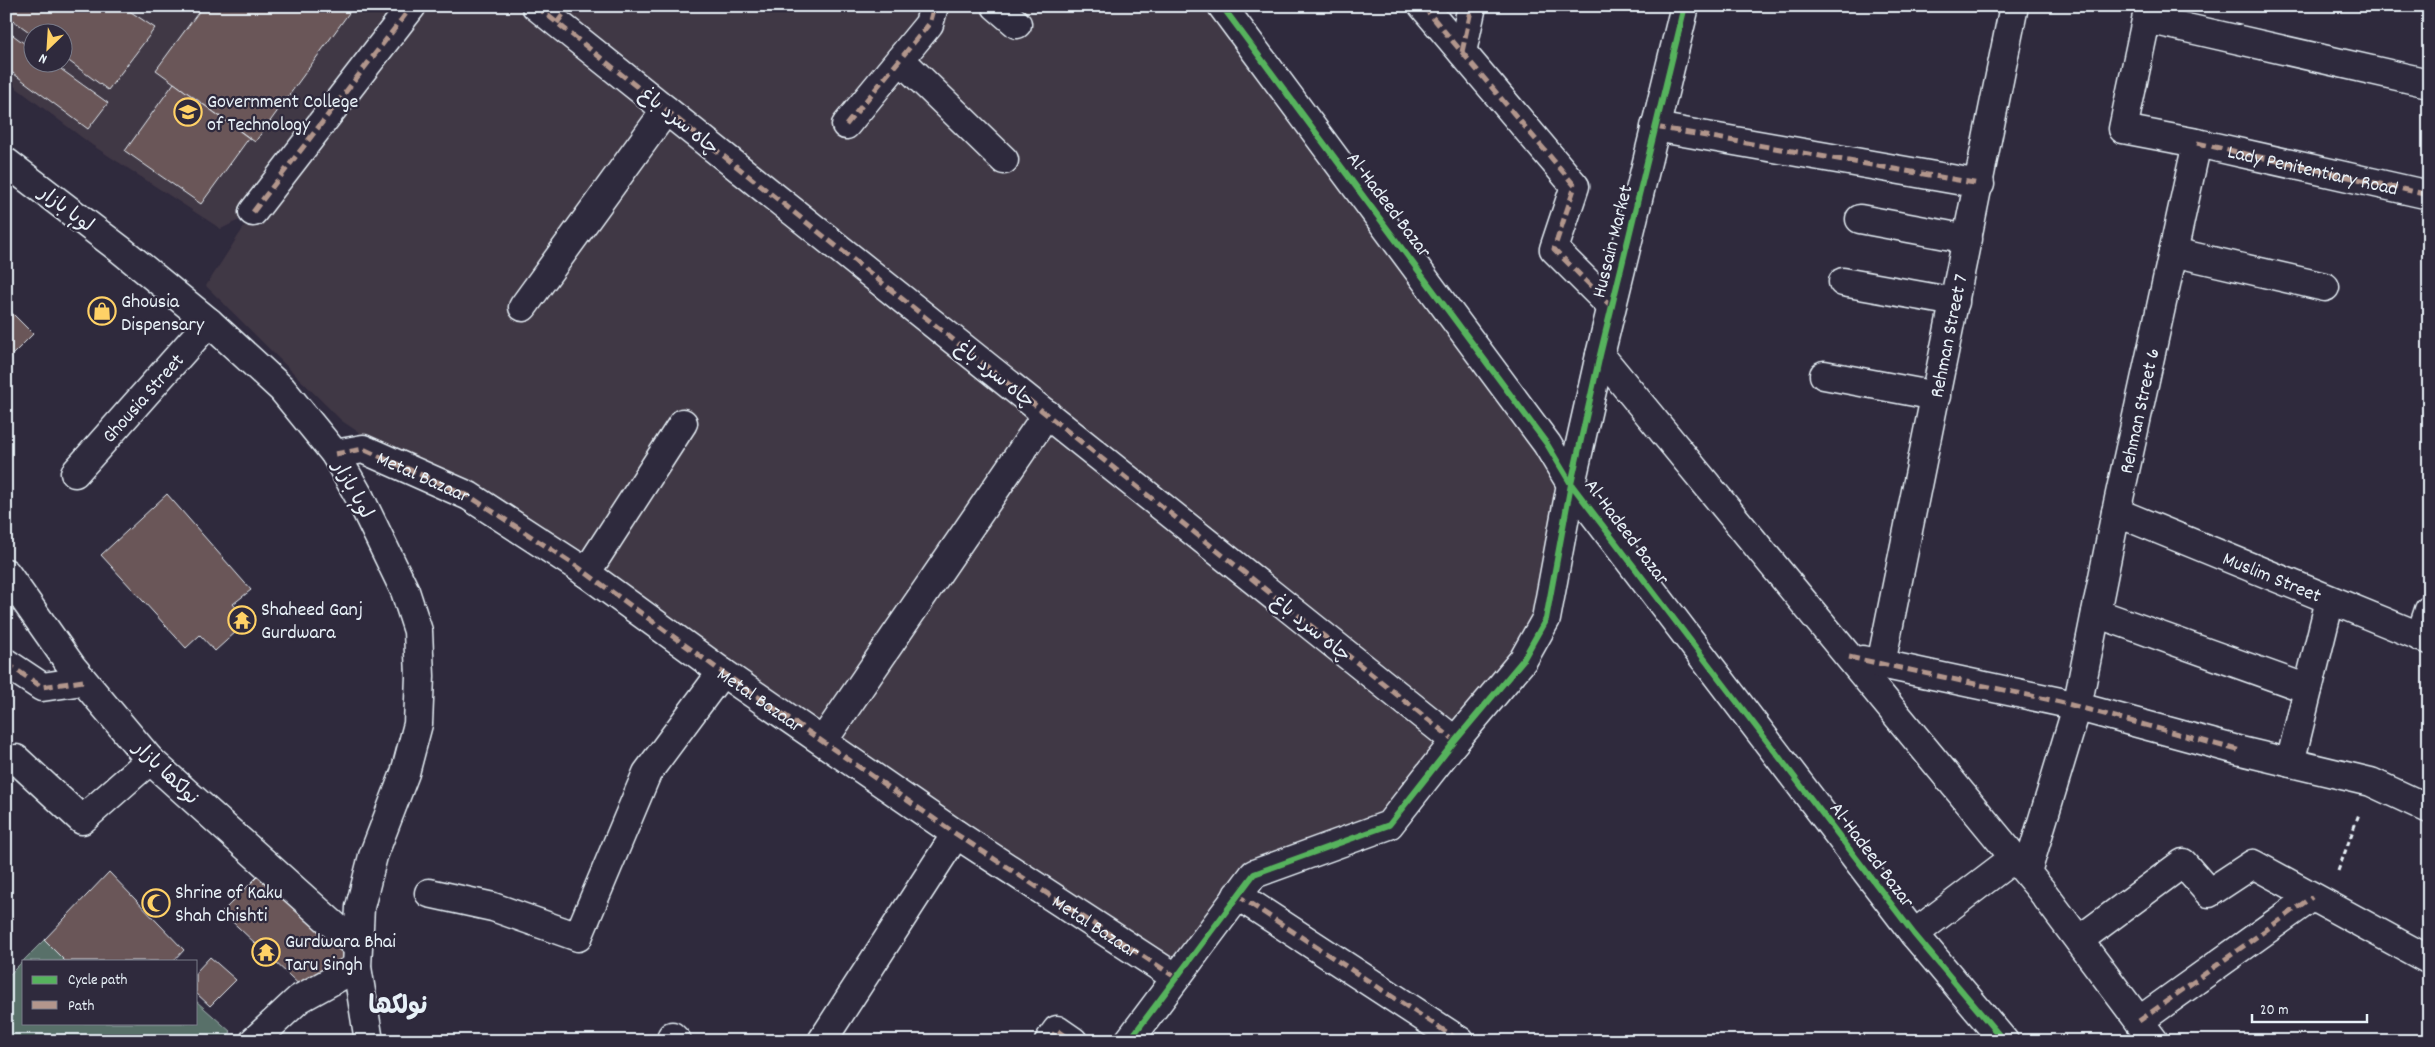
<svg xmlns="http://www.w3.org/2000/svg" width="2435" height="1047" font-family="Dekko,'Playpen Sans Arabic',sans-serif">
<style>
.built{fill:#413745;fill-rule:evenodd}
.green{fill:#586f69;stroke:#a0b0b0}
.building{fill:#6a5658;stroke:#e8f1f8}
.lines{fill:none;stroke-linecap:round;stroke-linejoin:round}
.minor-casing{stroke:#e8f1f8;stroke-width:31}
.path{stroke:#e8f1f8;stroke-width:3;stroke-dasharray:5 4;stroke-linecap:butt}
.minor{stroke:#2f2a3d;stroke-width:28}
.quiet{stroke:#b2968c;stroke-width:5;stroke-dasharray:10 5;stroke-linecap:butt}
.cycleway-casing{stroke:#2f2a3d;stroke-width:9}
.cycleway{stroke:#56b35d;stroke-width:6}
.labels{text-anchor:middle;stroke-width:4.5;stroke-linejoin:round;paint-order:stroke}
.poi-label{font-size:20px;fill:#e8f1f8;stroke:#2f2a3d;text-anchor:start}
.street-label{font-size:20px;fill:#e8f1f8;stroke:#2f2a3d}
.district-label{font-size:25px;font-weight:bold;fill:#e8f1f8;stroke:#2f2a3d}
</style>
<rect width="100%" height="100%" fill="#2f2a3d"/>
<filter id="ink" filterUnits="userSpaceOnUse"><feTurbulence type="fractalNoise" baseFrequency=".02" numOctaves="2"/><feDisplacementMap in="SourceGraphic" scale="10" xChannelSelector="R" yChannelSelector="G"/><feConvolveMatrix kernelMatrix="1 2 1 2 8 2 1 2 1" color-interpolation-filters="sRGB"/></filter>
<g filter="url(#ink)">
<!-- built -->
<path class="built" d="M6 6H1219L1571 484 1548 606 1389 825 1272 867 1175 977 342 421 206 286 253 213 221 229 92 145 6 80ZM32 32H62V62H32Z"/>
<!-- green -->
<path class="green" d="M44 940 65 961H24V1023H196V1001L231 1032 223 1041H6V978Z"/>
<!-- building -->
<g class="building">
<path d="M6 6H122L155 28 108 90 62 56V32L32 34 6 15Z"/>
<path d="M203 6H354L255 142 156 70Z"/>
<path d="M6 30 32 49V62H51L108 103 88 129 6 68Z"/>
<path d="M174 83 249 138 201 204 125 151Z"/>
<path d="M6 307 33 334 6 361Z"/>
<path d="M167 494 251 590 233 604 248 621 215 651 200 635 186 648 101 555Z"/>
<path d="M109 872 184 950 174 961H65L44 940Z"/>
<path d="M260 874 348 955 307 992 222 912Z"/>
<path d="M210 957 236 980 210 1006 196 993V972Z"/>
</g>
<g class="lines">
<!-- minor casing -->
<g class="minor-casing">
<g id="minor">
<path d="M536 6 1455 741"/>
<path d="M996 6 1017 24"/>
<path d="M1222 6 1547 444 1571 484 1914 934 2004 1041"/>
<path d="M1423 6 1575 186 1554 249 1611 306"/>
<path d="M2147 19 2424 82"/>
<path d="M1462 52 1472 6"/>
<path d="M901 60 1004 160"/>
<path d="M846 125 929 24 934 6"/>
<path d="M1655 127 1980 184"/>
<path id="s1" d="M2197 143 2429 195"/>
<path d="M6 162 121 250 209 322 282 389 335 454 360 498 405 591 418 631 420 676 418 724 405 773 373 856 360 907 357 967 369 1041"/>
<path d="M253 212 412 6"/>
<path d="M1860 219 1968 239"/>
<path d="M2173 252 2325 287"/>
<path d="M1843 282 1955 302"/>
<path d="M523 307 666 110"/>
<path d="M1600 355 2041 890 2154 1041"/>
<path d="M1824 375 1936 396"/>
<path id="s2" d="M335 454 363 449 469 496 575 565 722 672 956 834 1175 977"/>
<path id="s3" d="M75 473 209 322"/>
<path id="s4" d="M2116 512 2429 640"/>
<path d="M6 573 72 667 150 760 357 946"/>
<path d="M586 573 683 423"/>
<path d="M2096 613 2308 689"/>
<path d="M2420 637 2429 610"/>
<path d="M1862 660 2060 702 2241 751 2371 782 2429 809"/>
<path d="M6 663 42 687 83 681"/>
<path id="s5" d="M1881 664 2014 6"/>
<path d="M823 741 1047 414"/>
<path d="M16 759 82 820 150 760"/>
<path d="M2290 763 2330 600"/>
<path id="s6" d="M2027 872 2077 707 2116 512 2197 143 2123 129 2149 6"/>
<path d="M429 893 493 907 578 937 647 773 722 672"/>
<path d="M1237 895 1460 1041"/>
<path d="M1914 934 2014 858"/>
<path d="M2079 940 2183 863 2209 893 2253 864 2429 960"/>
<path d="M2139 1021 2312 897"/>
<path d="M672 1036 677 1041"/>
<path d="M254 1041 299 999 357 967"/>
<path d="M822 1041 956 834"/>
<path d="M1049 1041 1057 1030 1073 1041"/>
<path d="M1129 1041 1254 874 1389 825 1455 741 1523 660 1546 619 1571 484 1600 355 1685 6"/>
</g>
</g>
<!-- path -->
<path class="path" d="M2338 871 2359 814"/>
<!-- minor -->
<use href="#minor" class="minor"/>
<!-- quiet -->
<g class="quiet">
<path d="M536 6 1455 741"/>
<path d="M1423 6 1575 186 1554 249 1611 306"/>
<path d="M557 23 569 6"/>
<path d="M1462 52 1472 6"/>
<path d="M846 125 929 24 934 6"/>
<path d="M1655 127 1980 184"/>
<path d="M2197 143 2429 195"/>
<path d="M253 212 412 6"/>
<path d="M335 454 363 449 469 496 575 565 722 672 956 834 1175 977 1172 982"/>
<path d="M1849 657 2060 702 2241 751"/>
<path d="M6 663 42 687 83 681"/>
<path d="M1237 895 1460 1041"/>
<path d="M2139 1021 2312 897"/>
<path d="M1049 1041 1057 1030 1073 1041"/>
</g>
<!-- cycleway casing -->
<g class="cycleway-casing">
<g id="cycleway">
<path d="M1222 6 1547 444 1571 484 1914 934 2004 1041"/>
<path d="M1129 1041 1254 874 1389 825 1455 741 1523 660 1546 619 1571 484 1600 355 1685 6"/>
</g>
</g>
<!-- cycleway -->
<use href="#cycleway" class="cycleway"/>
</g>
</g>
<!-- icons -->
<defs>
<g id="school-ring" transform="scale(1.4375)"><circle r="9.5" fill="#2f2a3d" stroke="#ffd166" stroke-width="1.5"/><path d="M0-5L7-2L0 1L-7-2ZM-4 1L0 2.5L4 1V4Q0 6-4 4Z" fill="#ffd166"/></g>
<g id="shop-ring" transform="scale(1.4375)"><circle r="9.5" fill="#2f2a3d" stroke="#ffd166" stroke-width="1.5"/><path d="M-5-2.5h2.3a2.7 3.5 0 0 1 5.4 0H5L5.5 6h-11ZM-1.5-2.5h3a1.5 2.3 0 0 0-3 0Z" fill="#ffd166"/></g>
<g id="temple-ring" transform="scale(1.4375)"><circle r="9.5" fill="#2f2a3d" stroke="#ffd166" stroke-width="1.5"/><path d="M0-6L5-2H3V0L6.5 2.5H4V6H1.5V3h-3V6H-4V2.5H-6.5L-3 0V-2H-5Z" fill="#ffd166"/></g>
<g id="mosque-ring" transform="scale(1.4375)"><circle r="9.5" fill="#2f2a3d" stroke="#ffd166" stroke-width="1.5"/><path d="M3.5-4.9A6 6 0 1 0 3.5 4.9A5 5 0 1 1 3.5-4.9Z" fill="#ffd166"/></g>
</defs>
<g fill-rule="evenodd">
<use href="#school-ring" x="188" y="112"/>
<use href="#shop-ring" x="102" y="311"/>
<use href="#temple-ring" x="242" y="620"/>
<use href="#mosque-ring" x="156" y="903"/>
<use href="#temple-ring" x="266" y="952"/>
</g>
<g class="labels">
<!-- poi labels -->
<g class="poi-label">
<text x="207" y="107">Government College<tspan x="207" dy="23">of Technology</tspan></text>
<text x="121" y="307">Ghousia<tspan x="121" dy="23">Dispensary</tspan></text>
<text x="261" y="615">Shaheed Ganj<tspan x="261" dy="23">Gurdwara</tspan></text>
<text x="175" y="898">Shrine of Kaku<tspan x="175" dy="23">Shah Chishti</tspan></text>
<text x="285" y="947">Gurdwara Bhai<tspan x="285" dy="23">Taru Singh</tspan></text>
</g>
<!-- street labels -->
<g class="street-label">
<text transform="translate(680 120) rotate(39)" y="7">چاہ سرد باغ</text>
<text dy="7" stroke="none"><textPath href="#s1" startOffset="119">Lady Penitentiary Road</textPath></text>
<text transform="translate(1390 204) rotate(53)" y="7">Al-Hadeed Bazar</text>
<text transform="translate(67 208) rotate(37)" y="7">لوہا بازار</text>
<text transform="translate(1611 241) rotate(-76)" y="7">Hussain Market</text>
<text dy="7" stroke="none"><textPath href="#s5" startOffset="335">Rehman Street 7</textPath></text>
<text transform="translate(996 373) rotate(39)" y="7">چاہ سرد باغ</text>
<text dy="7" stroke="none"><textPath href="#s3" startOffset="101">Ghousia Street</textPath></text>
<text dy="7" stroke="none"><textPath href="#s6" startOffset="475">Rehman Street 6</textPath></text>
<text dy="7" stroke="none"><textPath href="#s2" startOffset="95">Metal Bazaar</textPath></text>
<text transform="translate(354 489) rotate(61)" y="7">لوہا بازار</text>
<text transform="translate(1628 531) rotate(53)" y="7">Al-Hadeed Bazar</text>
<text dy="7" stroke="none"><textPath href="#s4" startOffset="169">Muslim Street</textPath></text>
<text transform="translate(1312 627) rotate(39)" y="7">چاہ سرد باغ</text>
<text dy="7" stroke="none"><textPath href="#s2" startOffset="500">Metal Bazaar</textPath></text>
<text transform="translate(167 772) rotate(44)" y="7">نولکھا بازار</text>
<text transform="translate(1873 854) rotate(53)" y="7">Al-Hadeed Bazar</text>
<text dy="7" stroke="none"><textPath href="#s2" startOffset="905">Metal Bazaar</textPath></text>
</g>
<!-- district labels -->
<g class="district-label">
<text x="398" y="1013">نولکھا</text>
</g>
</g>
<!-- margin -->
<rect width="2435" height="1047" fill="none" stroke="#2f2a3d" stroke-width="25"/>
<rect x="12" y="12" width="2410" height="1022" fill="none" stroke="#e8f1f8" stroke-width="2" filter="url(#ink)"/>
<!-- legend -->
<rect x="22" y="960" width="175" height="65" fill="#2f2a3d" stroke="#797a88"/>
<rect x="32" y="976" width="25" height="8" fill="#56b35d" stroke="#797a88"/>
<text x="68" y="984" font-size="15" fill="#e8f1f8">Cycle path</text>
<rect x="32" y="1001" width="25" height="8" fill="#b2968c" stroke="#797a88"/>
<text x="68" y="1010" font-size="15" fill="#e8f1f8">Path</text>
<!-- north arrow -->
<g transform="translate(48 48) rotate(205)"><circle r="24" fill="#2f2a3d" stroke="#797a88"/>
<path d="M0-4L9 19L0 12L-9 19Z" fill="#ffd166"/>
<text y="-8" font-size="14" font-weight="bold" text-anchor="middle" fill="#e8f1f8">N</text>
</g>
<!-- scale -->
<path d="M2252 1014v8h115v-8" fill="none" stroke="#e8f1f8" stroke-width="2.5"/>
<text x="2260" y="1014" font-size="15" fill="#e8f1f8" stroke="#2f2a3d" stroke-width="4" paint-order="stroke">20 m</text>
</svg>
